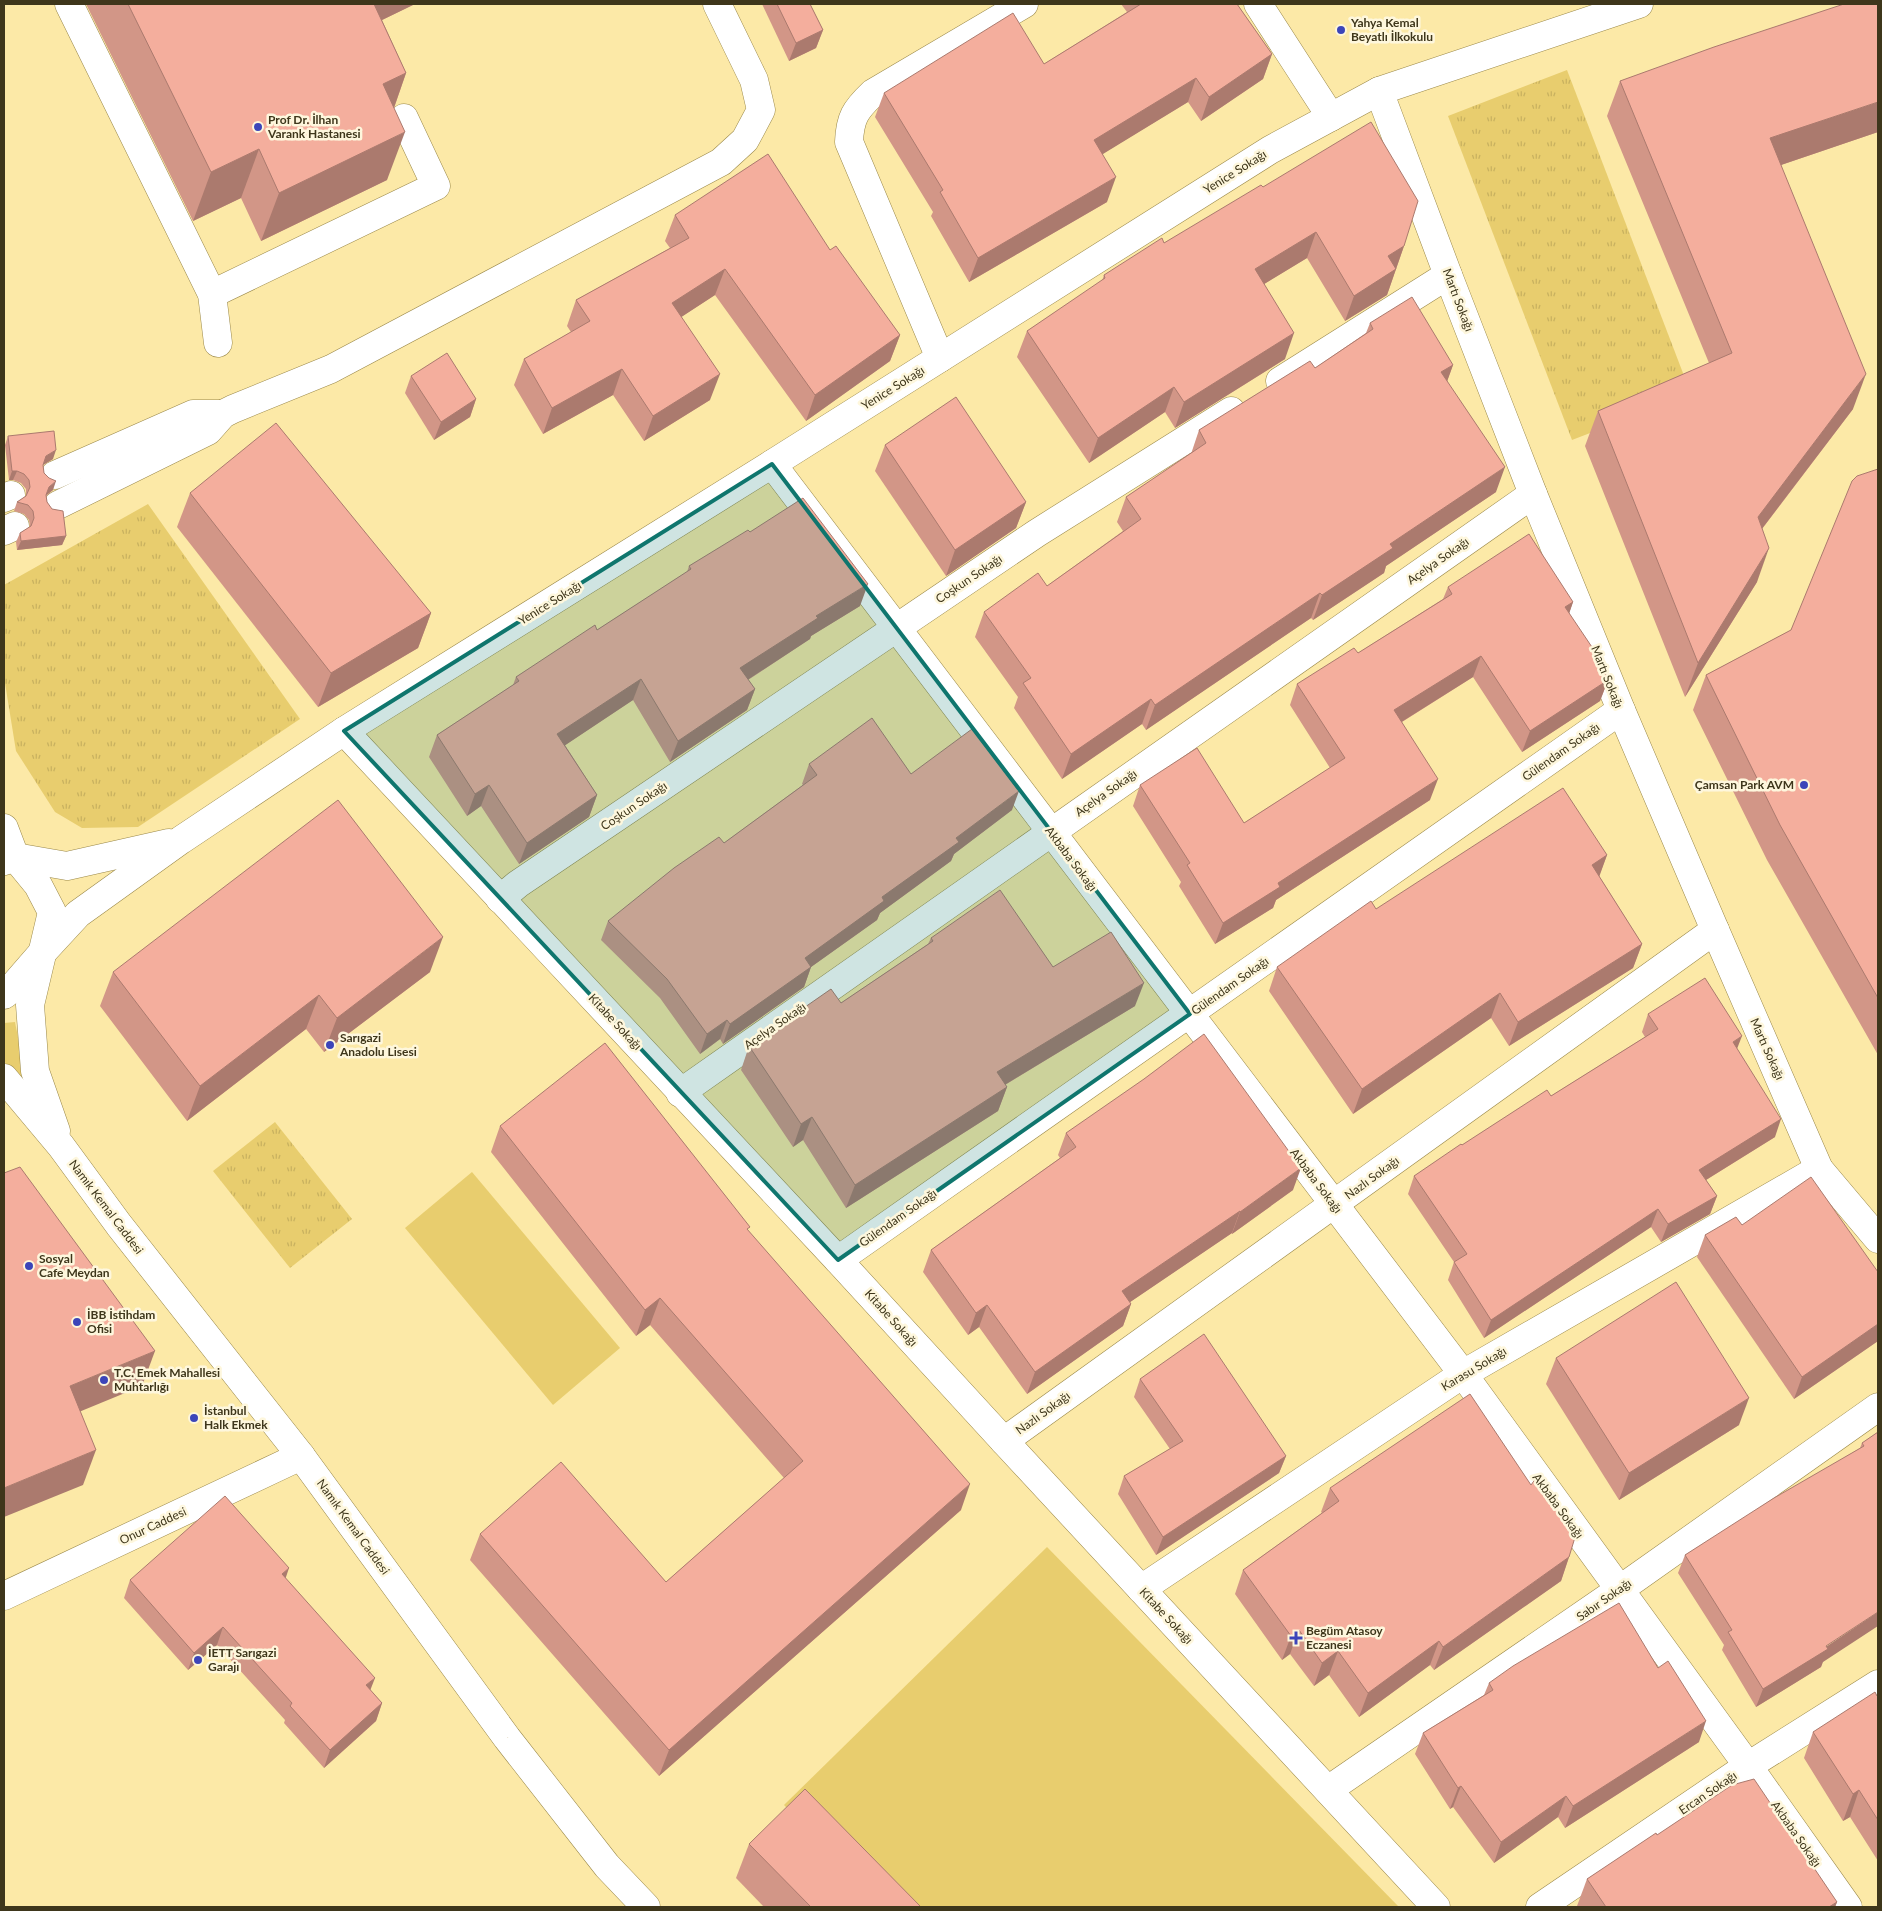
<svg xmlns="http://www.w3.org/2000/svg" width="1882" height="1911" font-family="Lato,sans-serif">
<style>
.grass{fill:#e8cd6e}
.park{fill:url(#park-tufts)}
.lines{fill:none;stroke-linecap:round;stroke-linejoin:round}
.minor-casing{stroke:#9a8849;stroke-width:29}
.major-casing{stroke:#9a8849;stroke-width:29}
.minor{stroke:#fff;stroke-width:28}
.major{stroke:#fff;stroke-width:28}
.wall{fill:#d29687}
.shaded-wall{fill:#ab7a6e}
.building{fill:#f4ae9d;stroke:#ab7a6e}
.marked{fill:#0f766e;fill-opacity:0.2;stroke:#0f766e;stroke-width:4;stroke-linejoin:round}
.poi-dot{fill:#3c45b9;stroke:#fef7dd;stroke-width:2}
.labels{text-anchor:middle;stroke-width:5;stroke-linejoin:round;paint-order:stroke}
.poi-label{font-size:12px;font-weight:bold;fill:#3e361b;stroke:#fef7dd;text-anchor:start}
.street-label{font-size:12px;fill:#3e361b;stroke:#fef7dd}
</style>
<defs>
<pattern id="park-tufts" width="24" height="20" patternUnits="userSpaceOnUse" patternTransform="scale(1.25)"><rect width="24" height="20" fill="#e8cd6e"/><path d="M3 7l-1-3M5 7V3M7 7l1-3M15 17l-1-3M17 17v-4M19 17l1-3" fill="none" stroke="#c8b15f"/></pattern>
</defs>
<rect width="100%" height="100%" fill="#fce9a7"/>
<!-- grass -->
<g class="grass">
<path d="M15 1022 28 1090 4 1061V1023Z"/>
<path d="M472 1172 620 1348 553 1405 405 1228Z"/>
<path d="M1047 1547 1399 1907H884L784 1805Z"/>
</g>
<!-- park -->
<g class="park">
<path d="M1567 70 1691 394 1572 440 1448 116Z"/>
<path d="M148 504 300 719 138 827 82 828 55 812 16 751 4 677V585Z"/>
<path d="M275 1122 352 1219 290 1268 213 1171Z"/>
</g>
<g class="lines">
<!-- minor casing -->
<g class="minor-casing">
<g id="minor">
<path d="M69 4 212 294 218 343"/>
<path d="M1258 4 1331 117"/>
<path d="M1379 91 1448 275 1533 494 1621 710 1715 930 1819 1169 1878 1239"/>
<path d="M212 294 436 186 404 118"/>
<path d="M940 358 849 142C850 118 855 110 873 93L1024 4"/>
<path d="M1280 381 1448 275"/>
<path d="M772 464 1463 1374 1748 1766 1848 1907"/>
<path d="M55 475 193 414H223"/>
<path d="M4 498 11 495"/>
<path d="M58 505 208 431 223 414 233 409 331 369 721 162 745 140 761 110 754 80 717 4"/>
<path d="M4 531 15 526"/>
<path d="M344 731 838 1260 1004 1441 1436 1907"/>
<path d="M4 861 15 857 67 866 169 843"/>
<path d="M500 899 518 884 1037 533 1231 411"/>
<path d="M4 995 9 991 42 953 78 914 181 840 344 731 772 464 1270 150 1379 91 1639 4"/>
<path d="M680 1093 1533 494"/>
<path d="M838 1260 1621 710"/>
<path d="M1004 1441 1715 930"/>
<path d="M1141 1589 1463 1374 1819 1169"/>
<path d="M4 1596 301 1456"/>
<path d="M1328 1790 1619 1590 1878 1407"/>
<path d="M1540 1907 1748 1766 1878 1684"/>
</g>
</g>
<!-- major casing -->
<g class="major-casing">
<g id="major">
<path d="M4 828 15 857 38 885 52 912 30 1005 35 1071 56 1131"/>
<path d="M4 1078 61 1146 119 1225 301 1456 507 1738 607 1866 646 1907"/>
</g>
</g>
<!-- minor -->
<use href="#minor" class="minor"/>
<!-- major -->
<use href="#major" class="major"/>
</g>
<!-- wall -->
<g class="wall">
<path d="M86 4H415L382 20 406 73 394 108 387 180 261 241 241 198 193 221Z"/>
<path d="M762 4H810L823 30 816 48 789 61Z"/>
<path d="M1121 4H1237L1272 54 1263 79 1201 121 1188 102 1102 154 1107 202 969 282 931 216 933 212 875 117 884 93 1044 64 1127 12Z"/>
<path d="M1620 81 1878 132 1781 165 1853 409 1762 529 1757 582 1685 697 1585 446 1598 411 1709 363 1607 116Z"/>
<path d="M1263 187 1404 246 1387 295 1345 321 1307 258 1264 284 1285 359 1175 428 1165 412 1089 463 1017 357 1027 331 1102 281 1104 275 1164 243Z"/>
<path d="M675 215 830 250 900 335 890 361 806 421 715 295 681 317 710 400 644 441 613 395 543 434 514 385 524 359 571 332 567 326 576 300 670 248 665 241Z"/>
<path d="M1370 323 1453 365 1447 381 1496 492 1386 566 1384 573 1313 620 1311 618 1146 730 1142 724 1062 779 1014 708 1018 697 975 637 984 612 1047 586 1123 531 1117 522 1126 497 1191 454 1199 430 1315 368 1366 333Z"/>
<path d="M411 376 476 399 470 417 434 440 405 393Z"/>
<path d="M8 436 53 459 43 465 44 473 53 490 46 496 47 502 66 536 62 545 17 550 16 542 20 533 30 527 29 520 24 514 14 511 17 502 26 496V489L21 483 13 480H9L5 445Z"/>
<path d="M885 445 1026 502 1016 528 946 576 875 471Z"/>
<path d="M1878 469V1055L1767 860 1693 710 1706 675 1791 630Z"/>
<path d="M190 493 431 613 418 648 318 707 177 527Z"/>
<path d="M750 532 860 606 811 636 810 639 748 680 755 689 747 710 670 762 633 700 565 745 597 795 589 817 519 864 481 806 467 816 429 757 437 735 513 685 516 677 597 630 687 572 689 566Z"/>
<path d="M1448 587 1573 602 1569 613 1608 680 1600 701 1522 752 1473 677 1402 722 1430 800 1276 900 1273 908 1215 944 1179 886 1181 882 1133 806 1140 785 1244 823 1330 768 1290 705 1297 684 1358 653 1443 599Z"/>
<path d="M809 764 911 774 1012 810 954 854 951 861 880 913 877 920 811 967 804 987 723 1044 720 1039 700 1054 660 998 601 940 608 921 724 843 803 785 802 784Z"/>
<path d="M1607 855 1599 876 1642 944 1633 968 1509 1046 1491 1018 1353 1114 1269 991 1277 967 1376 909Z"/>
<path d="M931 938 1053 967 1135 1006 1005 1085 1007 1087 998 1111 846 1208 803 1140 793 1147 741 1070 749 1046 841 1003 928 944Z"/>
<path d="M113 972H430L324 1052 306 1029 187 1121 100 1006Z"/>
<path d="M1648 1014 1737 1049 1775 1137 1706 1180 1717 1196 1710 1214 1661 1242 1651 1227 1484 1338 1448 1280 1454 1262 1408 1194 1414 1176 1462 1145 1551 1096 1645 1037 1642 1032Z"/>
<path d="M500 1126 748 1231 961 1510 659 1776 470 1560 480 1534 666 1582 784 1478 650 1325 636 1336 491 1152Z"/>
<path d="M1066 1133 1293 1190 1232 1234V1233L1130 1302 1131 1304 1123 1326 1027 1394 979 1327 968 1335 923 1272 931 1250 1060 1158 1058 1155Z"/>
<path d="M1742 1225 1878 1272V1341L1794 1399 1697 1257 1705 1235Z"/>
<path d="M1556 1358 1739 1425 1619 1500 1546 1384Z"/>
<path d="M1140 1379 1286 1456 1279 1473 1156 1555 1118 1494 1124 1476 1170 1449 1134 1397Z"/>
<path d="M1878 1432 1821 1667 1756 1707 1722 1650 1724 1645 1678 1573 1685 1555 1860 1448 1862 1443Z"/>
<path d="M1330 1488 1569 1557 1561 1581 1434 1670 1430 1665 1359 1717 1329 1675 1314 1686 1290 1654 1282 1660 1235 1594 1243 1570 1322 1513 1321 1512Z"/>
<path d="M285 1578 370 1690 382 1703 376 1721 324 1768 284 1723 285 1720 217 1645 188 1670 124 1598 130 1580Z"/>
<path d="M1489 1683 1699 1742 1565 1828 1558 1817 1494 1863 1453 1807 1450 1809 1415 1754 1423 1733 1484 1695Z"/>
<path d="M1878 1695V1861L1850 1817 1843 1821 1804 1758 1813 1732Z"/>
<path d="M1657 1835 1837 1902 1835 1907H1578L1577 1906 1587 1879Z"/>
<path d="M749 1844 921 1907H764L736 1878Z"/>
</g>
<!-- shaded-wall -->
<g class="shaded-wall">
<path d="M360 4H415L349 36Z"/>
<path d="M823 30 816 48 789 61 796 43Z"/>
<path d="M1272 54 1263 79 1201 121 1209 97Z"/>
<path d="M406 73 389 122 383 84Z"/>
<path d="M1196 78 1188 102 1085 165 1094 140Z"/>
<path d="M1878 102V132L1757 173 1770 138Z"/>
<path d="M405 132 387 180 261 241 279 193Z"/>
<path d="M259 149 241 198 193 221 211 172Z"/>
<path d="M1116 177 1107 202 969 282 978 258Z"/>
<path d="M1316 232 1307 258 1246 295 1255 269Z"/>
<path d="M1404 246 1387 295 1345 321 1354 296 1388 256Z"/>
<path d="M725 269 715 295 663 329 672 303Z"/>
<path d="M1294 333 1285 359 1175 428 1184 402Z"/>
<path d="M900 335 890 361 806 421 815 395Z"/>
<path d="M1453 365 1444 390 1441 372Z"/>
<path d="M622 369 613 395 543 434 552 408Z"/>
<path d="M720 374 710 400 644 441 653 416Z"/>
<path d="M1866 374 1853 409 1745 551 1758 517Z"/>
<path d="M1174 387 1165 412 1089 463 1098 438Z"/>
<path d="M476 399 470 417 434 440 441 422Z"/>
<path d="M56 450 53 459 43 465 46 456Z"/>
<path d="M1505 467 1496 492 1386 566 1384 573 1313 620 1322 595 1390 544Z"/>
<path d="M12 471H17L13 480H9Z"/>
<path d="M56 481 53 490 45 496 49 487Z"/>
<path d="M1026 502 1016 528 946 576 955 550Z"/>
<path d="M66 536 62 545 17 550 21 541Z"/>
<path d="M1769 548 1757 582 1685 697 1698 663Z"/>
<path d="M868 584 860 606 811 636 810 639 732 690 740 668 816 616Z"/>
<path d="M1320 593 1311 618 1146 730 1155 705Z"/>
<path d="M1573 602 1566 623 1565 607Z"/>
<path d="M431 613 418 648 318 707 331 673Z"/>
<path d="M1481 656 1473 677 1387 731 1394 710Z"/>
<path d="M641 679 633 700 549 756 557 734Z"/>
<path d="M1608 680 1600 701 1522 752 1530 731Z"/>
<path d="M755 689 747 710 670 762 678 741Z"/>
<path d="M1151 699 1142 724 1062 779 1071 754Z"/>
<path d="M1438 779 1430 800 1276 900 1273 908 1215 944 1223 923 1278 883Z"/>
<path d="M489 785 481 806 467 816 475 794Z"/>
<path d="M1019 791 1012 810 954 854 951 861 880 913 877 920 811 967 804 987 723 1044 730 1024 805 958 956 838Z"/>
<path d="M597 795 589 817 519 864 527 843Z"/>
<path d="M1607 855 1598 880 1592 865Z"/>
<path d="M443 937 430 972 324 1052 337 1018Z"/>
<path d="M1642 944 1633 968 1509 1046 1518 1022Z"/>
<path d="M1144 983 1135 1006 988 1095 997 1072Z"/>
<path d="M1500 993 1491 1018 1353 1114 1362 1089Z"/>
<path d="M319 995 306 1029 187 1121 200 1086Z"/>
<path d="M727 1020 720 1039 700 1054 707 1034Z"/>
<path d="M1742 1036 1735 1054 1733 1042Z"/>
<path d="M1007 1087 998 1111 846 1208 855 1185Z"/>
<path d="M812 1117 803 1140 793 1147 801 1124Z"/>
<path d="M1781 1119 1775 1137 1693 1188 1699 1170Z"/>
<path d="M1301 1168 1293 1190 1232 1234 1240 1212Z"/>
<path d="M1717 1196 1710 1214 1661 1242 1668 1224Z"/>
<path d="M1658 1209 1651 1227 1484 1338 1491 1320Z"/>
<path d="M1240 1211 1232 1233 1114 1313 1122 1291Z"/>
<path d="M660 1298 650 1325 636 1336 645 1310Z"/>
<path d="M1131 1304 1123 1326 1027 1394 1035 1372Z"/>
<path d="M987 1305 979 1327 968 1335 976 1313Z"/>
<path d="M1878 1324V1341L1794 1399 1802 1377Z"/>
<path d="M155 1351 142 1386 57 1421 70 1386Z"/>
<path d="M1749 1398 1739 1425 1619 1500 1629 1473Z"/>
<path d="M96 1450 83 1485 4 1517V1488Z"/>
<path d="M1286 1456 1279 1473 1156 1555 1163 1537Z"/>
<path d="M970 1484 961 1510 659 1776 669 1750Z"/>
<path d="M1569 1557 1561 1581 1434 1670 1443 1647Z"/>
<path d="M289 1568 283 1586 282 1574Z"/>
<path d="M1878 1612V1626L1823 1662 1821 1667 1756 1707 1763 1689Z"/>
<path d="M223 1627 217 1645 188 1670 194 1653Z"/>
<path d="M1299 1630 1290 1654 1282 1660 1291 1636Z"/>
<path d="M1439 1641 1430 1665 1359 1717 1368 1693Z"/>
<path d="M1338 1651 1329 1675 1314 1686 1322 1663Z"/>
<path d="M375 1678 368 1696 366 1685Z"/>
<path d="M382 1703 376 1721 324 1768 330 1750Z"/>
<path d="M1706 1721 1699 1742 1565 1828 1573 1806Z"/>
<path d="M1461 1786 1453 1807 1450 1809 1458 1788Z"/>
<path d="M1859 1790 1850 1817 1843 1821 1853 1794Z"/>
<path d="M1566 1796 1558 1817 1494 1863 1501 1842Z"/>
<path d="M1837 1902 1835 1907H1829Z"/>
</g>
<!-- building -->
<g class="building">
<path d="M128 4H374L406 73 383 84 405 132 279 193 259 149 211 172Z"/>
<path d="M777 4H810L823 30 796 43Z"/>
<path d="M1141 4H1237L1272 54 1209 97 1196 78 1094 140 1116 177 978 258 940 192 943 190 884 93 1013 13 1044 64Z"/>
<path d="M1844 4H1878V102L1770 138 1866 374 1758 517 1769 548 1698 663 1598 411 1732 353 1620 81 1714 47Z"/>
<path d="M1371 122 1418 201 1404 246 1388 256 1396 269 1354 296 1316 232 1255 269 1294 333 1184 402 1174 387 1098 438 1027 331 1105 278 1104 275 1162 238 1164 243 1261 185 1263 187Z"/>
<path d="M768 154 830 250 836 246 900 335 815 395 725 269 672 303 720 374 653 416 622 369 552 408 524 359 590 321 576 300 689 238 675 215Z"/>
<path d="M1412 297 1453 365 1441 372 1505 467 1390 544 1393 548 1322 595 1320 593 1155 705 1151 699 1071 754 1023 683 1031 678 984 612 1038 573 1047 586 1141 519 1126 497 1206 443 1199 430 1310 361 1315 368 1373 329 1370 323Z"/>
<path d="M447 353 476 399 441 422 411 376Z"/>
<path d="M956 397 1026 502 955 550 885 445Z"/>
<path d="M276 423 431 613 331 673 190 493Z"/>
<path d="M54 431 56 450 46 456 43 465 44 473 49 478 56 481 49 487 46 495 47 502 52 509 63 511 66 536 21 541 20 533 31 526 34 518 33 511 28 505 17 502 26 496 30 487 29 480 24 474 17 471H12L8 436Z"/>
<path d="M1878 469V998L1780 825 1706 675 1791 630 1852 481 1857 476Z"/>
<path d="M803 498 868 584 816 616 818 618 740 668 755 689 678 741 641 679 557 734 597 795 527 843 489 785 475 794 437 735 519 681 516 677 595 625 597 630 691 569 689 566 748 530 750 532Z"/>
<path d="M1529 534 1573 602 1565 607 1600 659 1608 680 1530 731 1481 656 1394 710 1438 779 1278 883 1280 887 1223 923 1187 865 1190 863 1140 785 1197 748 1244 823 1345 758 1297 684 1354 648 1358 653 1452 594 1448 587Z"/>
<path d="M872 718 911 774 972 729 1019 791 956 838 959 842 882 897 884 901 805 958 811 967 730 1024 727 1020 707 1034 667 979 608 921 674 868 719 837 724 843 817 775 809 764Z"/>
<path d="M1563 788 1607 855 1592 865 1642 944 1518 1022 1500 993 1362 1089 1277 967 1371 901 1376 909Z"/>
<path d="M338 800 443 937 337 1018 319 995 200 1086 113 972Z"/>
<path d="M1000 890 1053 967 1111 932 1144 983 997 1072 1007 1087 855 1185 812 1117 801 1124 749 1046 831 989 841 1003 933 941 931 938Z"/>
<path d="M1705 978 1742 1036 1733 1042 1781 1119 1699 1170 1717 1196 1668 1224 1658 1209 1491 1320 1454 1262 1467 1254 1414 1176 1461 1144 1462 1145 1547 1090 1551 1096 1658 1029 1648 1014Z"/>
<path d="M1204 1034 1301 1168 1240 1212V1211L1122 1291 1131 1304 1035 1372 987 1305 976 1313 931 1250 1076 1147 1066 1133 1144 1079Z"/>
<path d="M605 1043 750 1227 747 1229 970 1484 669 1750 480 1534 561 1462 666 1582 803 1461 660 1298 645 1310 500 1126Z"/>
<path d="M20 1167 155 1351 70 1386 96 1450 4 1488V1173Z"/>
<path d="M1811 1177 1878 1272V1324L1802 1377 1705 1235 1736 1217 1742 1225Z"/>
<path d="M1676 1282 1749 1398 1629 1473 1556 1358Z"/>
<path d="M1204 1334 1286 1456 1163 1537 1124 1476 1183 1441 1140 1379Z"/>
<path d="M1470 1394 1531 1485 1536 1478 1576 1534 1569 1557 1443 1647 1439 1641 1368 1693 1338 1651 1322 1663 1299 1630 1291 1636 1243 1570 1339 1501 1330 1488Z"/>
<path d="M1878 1432V1612L1826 1646 1828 1649 1763 1689 1728 1632 1732 1630 1685 1555 1774 1498 1864 1446 1862 1443Z"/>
<path d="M225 1496 289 1568 282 1574 375 1678 366 1685 382 1703 330 1750 290 1706 292 1703 223 1627 194 1653 130 1580Z"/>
<path d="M1619 1603 1658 1668 1668 1661 1706 1721 1573 1806 1566 1796 1501 1842 1461 1786 1458 1788 1423 1733 1493 1690 1489 1683 1513 1666Z"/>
<path d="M1875 1692 1877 1696 1878 1695V1820L1859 1790 1853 1794 1813 1732Z"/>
<path d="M1754 1779 1837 1902 1829 1907H1606L1587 1879 1656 1833 1657 1835 1732 1785Z"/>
<path d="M805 1789 921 1907H811L749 1844Z"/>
</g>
<!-- marked area -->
<path class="marked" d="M772 464 1190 1014 838 1260 344 731Z"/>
<!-- markers -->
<g class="poi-dot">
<circle cx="1341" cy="30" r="5"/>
<circle cx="258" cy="127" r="5"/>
<circle cx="1804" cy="785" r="5"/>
<circle cx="330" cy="1045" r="5"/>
<circle cx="29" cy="1266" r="5"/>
<circle cx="77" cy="1322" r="5"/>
<circle cx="104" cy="1380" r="5"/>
<circle cx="194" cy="1418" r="5"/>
<path d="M1293.5 1630.5h5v5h5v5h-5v5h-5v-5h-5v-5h5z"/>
<circle cx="198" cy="1660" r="5"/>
</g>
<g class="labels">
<!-- poi labels -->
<g class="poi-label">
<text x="1351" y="27">Yahya Kemal<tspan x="1351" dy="14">Beyatlı İlkokulu</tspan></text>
<text x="268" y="124">Prof Dr. İlhan<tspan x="268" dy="14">Varank Hastanesi</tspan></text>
<text x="1794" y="789" text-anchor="end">Çamsan Park AVM</text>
<text x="340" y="1042">Sarıgazi<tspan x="340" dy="14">Anadolu Lisesi</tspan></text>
<text x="39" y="1263">Sosyal<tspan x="39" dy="14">Cafe Meydan</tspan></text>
<text x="87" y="1319">İBB İstihdam<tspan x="87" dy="14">Ofisi</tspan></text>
<text x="114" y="1377">T.C. Emek Mahallesi<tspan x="114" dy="14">Muhtarlığı</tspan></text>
<text x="204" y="1415">İstanbul<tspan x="204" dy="14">Halk Ekmek</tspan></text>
<text x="1306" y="1635">Begüm Atasoy<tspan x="1306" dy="14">Eczanesi</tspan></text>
<text x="208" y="1657">İETT Sarıgazi<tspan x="208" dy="14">Garajı</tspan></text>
</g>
<!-- street labels -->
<g class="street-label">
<text transform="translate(1235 172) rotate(-32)" y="4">Yenice Sokağı</text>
<text transform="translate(1458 300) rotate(69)" y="4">Martı Sokağı</text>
<text transform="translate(893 388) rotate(-32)" y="4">Yenice Sokağı</text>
<text transform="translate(1438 561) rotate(-35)" y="4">Açelya Sokağı</text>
<text transform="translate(969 579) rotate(-34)" y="4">Coşkun Sokağı</text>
<text transform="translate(550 603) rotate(-32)" y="4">Yenice Sokağı</text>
<text transform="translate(1607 677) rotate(68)" y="4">Martı Sokağı</text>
<text transform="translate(1561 752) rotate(-35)" y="4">Gülendam Sokağı</text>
<text transform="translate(1106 793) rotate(-35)" y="4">Açelya Sokağı</text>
<text transform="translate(634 806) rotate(-34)" y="4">Coşkun Sokağı</text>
<text transform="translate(1071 859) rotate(53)" y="4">Akbaba Sokağı</text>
<text transform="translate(1230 986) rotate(-35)" y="4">Gülendam Sokağı</text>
<text transform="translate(615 1022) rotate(47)" y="4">Kitabe Sokağı</text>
<text transform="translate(775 1026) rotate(-35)" y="4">Açelya Sokağı</text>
<text transform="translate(1767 1049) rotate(66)" y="4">Martı Sokağı</text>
<text transform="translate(1372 1178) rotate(-36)" y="4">Nazlı Sokağı</text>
<text transform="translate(1316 1181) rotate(53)" y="4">Akbaba Sokağı</text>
<text transform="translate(106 1207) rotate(53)" y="4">Namık Kemal Caddesi</text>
<text transform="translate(898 1218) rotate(-35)" y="4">Gülendam Sokağı</text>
<text transform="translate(891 1318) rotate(48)" y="4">Kitabe Sokağı</text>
<text transform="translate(1474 1369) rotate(-31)" y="4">Karasu Sokağı</text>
<text transform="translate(1043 1413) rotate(-36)" y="4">Nazlı Sokağı</text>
<text transform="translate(1558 1506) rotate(54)" y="4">Akbaba Sokağı</text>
<text transform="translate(153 1526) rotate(-25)" y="4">Onur Caddesi</text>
<text transform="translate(353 1527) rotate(54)" y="4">Namık Kemal Caddesi</text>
<text transform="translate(1604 1600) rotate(-35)" y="4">Sabır Sokağı</text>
<text transform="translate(1166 1616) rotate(47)" y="4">Kitabe Sokağı</text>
<text transform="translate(1708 1793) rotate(-34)" y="4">Ercan Sokağı</text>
<text transform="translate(1796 1834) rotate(55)" y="4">Akbaba Sokağı</text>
</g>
</g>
<!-- border -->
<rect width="1882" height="1911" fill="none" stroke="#3e361b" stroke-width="10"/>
</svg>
